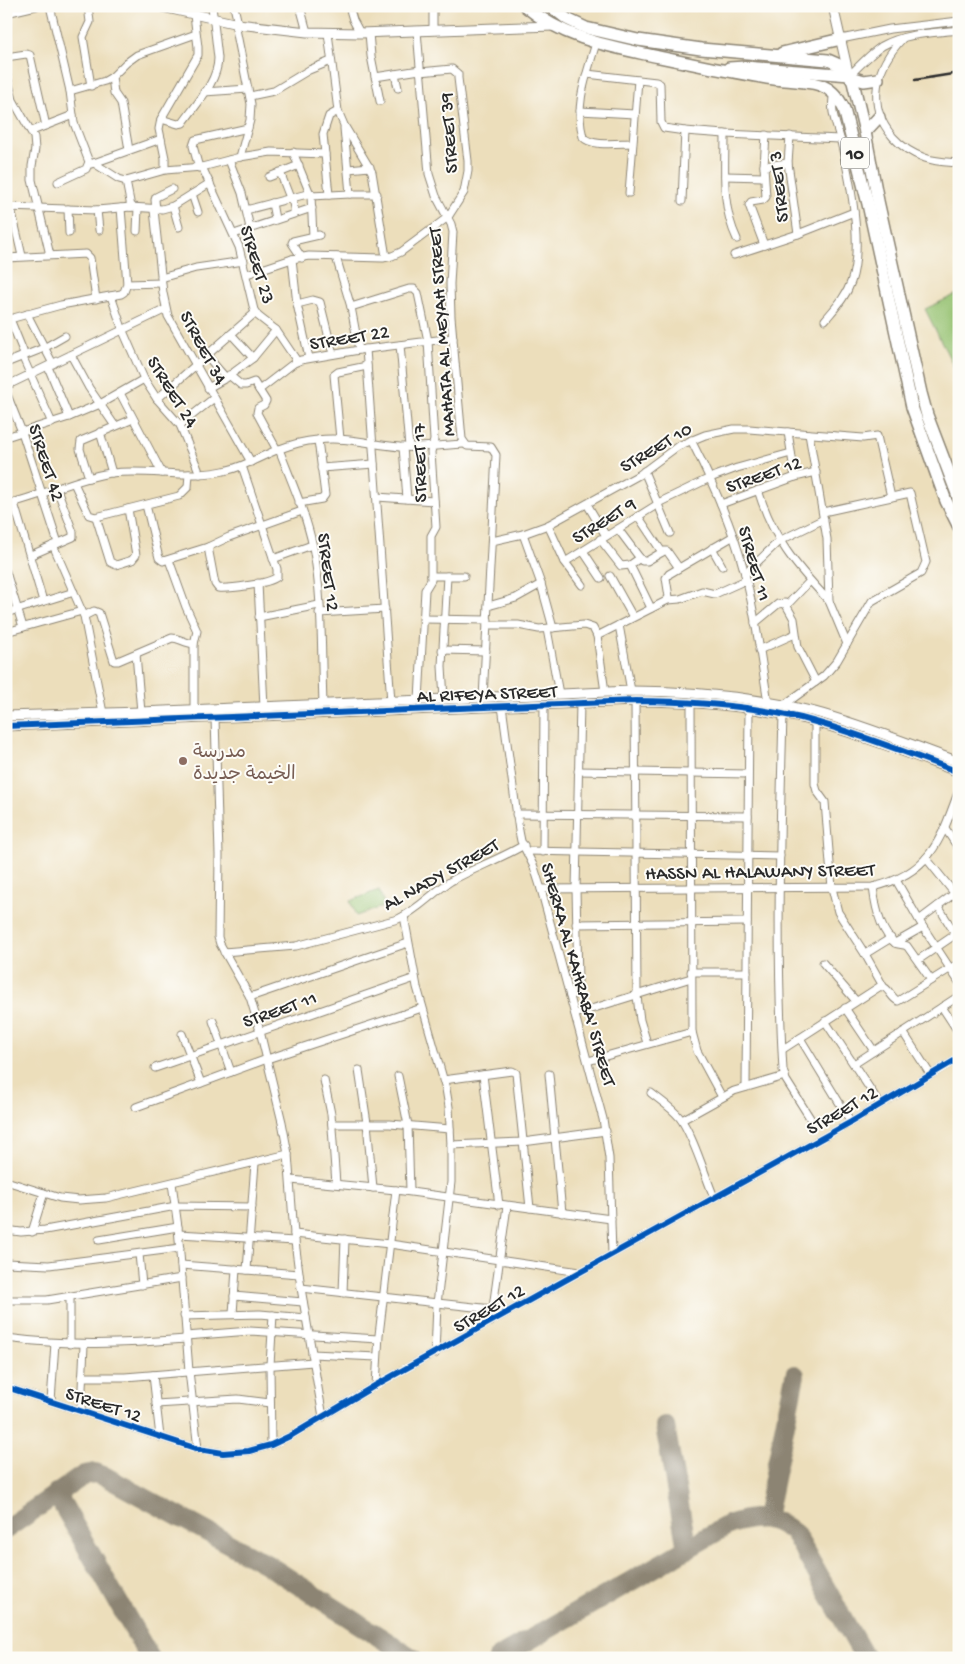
<svg xmlns="http://www.w3.org/2000/svg" width="965" height="1664" font-family="'Gochi Hand','Playpen Sans Arabic',sans-serif">
<style>
.garden{fill:#94c170;stroke:#60764e}
.lines{fill:none;stroke-linecap:round;stroke-linejoin:round}
.taxiway{stroke:#8c8473;stroke-width:20}
.minor-casing{stroke:#8c8473;stroke-width:9}
.tertiary-casing{stroke:#8c8473;stroke-width:11}
.primary-casing{stroke:#8c8473;stroke-width:14}
.minor{stroke:#fff;stroke-width:7}
.tertiary{stroke:#fff;stroke-width:9}
.primary{stroke:#fff;stroke-width:11}
.rail{stroke:#2b2b2b;stroke-width:2.5}
.cycleway-casing{stroke:#fdfcf7;stroke-width:9}
.cycleway{stroke:#0057b8;stroke-width:6}
.education-dot{fill:#8d6e63;stroke:#fdfcf7;stroke-width:2}
.labels{text-anchor:middle;stroke-width:4;stroke-linejoin:round;paint-order:stroke}
.shield{fill:#fdfcf7;stroke:#6a6a68;stroke-width:1}
.shield-label{font-size:18px;font-weight:bold;fill:#2b2b2b}
.street-label{font-size:19px;fill:#2b2b2b;stroke:#fdfcf7}
.education-label{font-size:19px;fill:#785e54;stroke:#fdfcf7;text-anchor:start}
</style>
<rect width="100%" height="100%" fill="#fdfcf7"/>
<filter id="ink" filterUnits="userSpaceOnUse"><feTurbulence type="fractalNoise" baseFrequency=".02" numOctaves="2"/><feDisplacementMap in="SourceGraphic" scale="10" xChannelSelector="R" yChannelSelector="G"/><feConvolveMatrix kernelMatrix="1 2 1 2 8 2 1 2 1" color-interpolation-filters="sRGB"/></filter>
<filter id="wash" filterUnits="userSpaceOnUse"><feTurbulence type="fractalNoise" baseFrequency=".0096" numOctaves="4" result="noise"/><feDisplacementMap in="SourceGraphic" scale="20" xChannelSelector="R" yChannelSelector="G"/><feGaussianBlur stdDeviation="1.12" result="paint"/><feColorMatrix in="noise" values="0 0 0 0 0 0 0 0 0 0 0 0 0 0 0 0 0 1.4 0 .05"/><feComposite in="paint" operator="in"/></filter>
<g filter="url(#wash)">
<rect width="100%" height="100%" fill="#ecdebb"/>
<!-- garden -->
<g class="garden">
<path d="M959 293V377L925 309Z"/>
<path d="M379 890 385 906 356 916 350 901Z"/>
</g>
<g class="lines">
<!-- taxiway -->
<g class="taxiway">
<path d="M665 1426 687 1549"/>
<path d="M56 1493 150 1658"/>
<path d="M766 1518 795 1375"/>
<path d="M6 1529 84 1475 95 1473 106 1477 266 1564 412 1658"/>
<path d="M498 1658 728 1525C754 1516 773 1514 795 1534L865 1658"/>
</g>
</g>
</g>
<g filter="url(#ink)">
<g class="lines">
<!-- minor casing -->
<g class="minor-casing">
<g id="minor">
<path d="M50 6 70 91 74 123 89 162 86 169 58 182"/>
<path d="M88 6 90 22 83 37 91 86"/>
<path d="M234 6 238 24"/>
<path d="M300 6 307 32"/>
<path d="M349 6 353 20 360 33"/>
<path d="M433 6V30"/>
<path d="M6 13 36 6"/>
<path d="M235 24 251 104 250 120 240 157"/>
<path d="M417 31 429 174 436 196 451 224 453 232 450 284 451 317 462 439 467 446 491 447 496 455 483 698"/>
<path d="M328 33 338 111 344 125 372 172 386 257"/>
<path d="M369 33 371 56 380 101"/>
<path d="M903 38C876 66 865 105 893 137 901 146 913 154 925 158 936 162 947 162 959 163"/>
<path d="M841 39 890 29 959 21"/>
<path d="M596 43C587 74 574 105 583 137 591 147 619 143 632 143"/>
<path d="M6 57 26 54 30 55 46 126"/>
<path d="M6 73 13 100 34 137 35 149 32 166V180L50 255"/>
<path d="M395 74 398 88"/>
<path d="M587 74 656 82 660 84 661 122 664 128 685 131 725 134 840 139"/>
<path d="M850 75C860 65 870 54 882 46 905 33 933 33 959 30"/>
<path d="M112 77 114 93 121 103 129 150"/>
<path d="M375 77 420 70"/>
<path d="M70 91 105 81 112 77 126 63 137 55 196 34"/>
<path d="M204 92 248 89"/>
<path d="M250 96 274 91 309 70 331 61"/>
<path d="M580 111 635 114"/>
<path d="M161 119 178 124 183 123C196 104 218 82 218 58L212 6"/>
<path d="M344 128 350 194H377"/>
<path d="M32 131 73 115"/>
<path d="M725 134C725 170 721 206 737 239"/>
<path d="M790 136 788 163 798 234"/>
<path d="M293 152 311 196 313 236"/>
<path d="M229 160 242 193 250 228"/>
<path d="M94 163 119 179 126 181 165 170 202 167 240 157 271 152 325 154"/>
<path d="M91 164 161 139"/>
<path d="M764 166 788 163"/>
<path d="M202 167 239 247 254 310 258 316 276 330 297 361"/>
<path d="M199 168 193 146 195 140 248 128"/>
<path d="M348 169 370 167"/>
<path d="M165 170V158L159 129 161 119 198 55V47L194 15"/>
<path d="M280 172 290 198"/>
<path d="M725 176 764 177"/>
<path d="M269 177 299 165"/>
<path d="M126 181 131 207"/>
<path d="M629 193 638 80"/>
<path d="M192 194 198 212"/>
<path d="M329 195 323 134 329 116 338 111"/>
<path d="M311 196 350 194"/>
<path d="M292 198 295 213"/>
<path d="M682 201 685 131"/>
<path d="M272 203 275 219"/>
<path d="M173 206 179 227"/>
<path d="M6 207 97 210 131 207 162 209 173 206 210 183"/>
<path d="M11 208 22 256"/>
<path d="M68 209 69 233"/>
<path d="M97 210 99 230"/>
<path d="M154 210 163 293 168 316 251 462"/>
<path d="M156 210 155 200 156 197 172 189"/>
<path d="M246 210 311 193"/>
<path d="M137 231 138 208"/>
<path d="M234 234 312 208"/>
<path d="M764 245 749 205 751 202 763 200 766 197 764 166 766 135"/>
<path d="M734 255 798 234 854 212"/>
<path d="M336 257 351 307 359 350"/>
<path d="M6 258 86 254 90 258 96 299"/>
<path d="M302 258 292 243 293 241 319 235"/>
<path d="M292 259 297 304 309 358"/>
<path d="M247 274 292 259 309 256 383 258 392 256 401 252 448 217 464 192 468 171V161L458 78V74L452 69 420 72"/>
<path d="M161 278 196 268 244 261"/>
<path d="M127 284 161 283"/>
<path d="M111 296 123 331 144 379 157 399 180 425 200 474"/>
<path d="M297 304 313 300 320 302 333 354"/>
<path d="M351 307 409 289H414L418 293 428 341 434 440 431 452 436 527 431 536V580L425 590 419 700"/>
<path d="M27 314 53 364"/>
<path d="M10 319 23 351 24 360 52 423"/>
<path d="M6 320 61 305 121 294 124 292 127 284 121 208"/>
<path d="M825 320C835 308 846 297 851 282 864 245 850 179 841 142 837 125 829 111 834 93"/>
<path d="M231 334 253 358"/>
<path d="M400 345 409 447"/>
<path d="M366 349 391 702"/>
<path d="M71 355 89 388 115 426"/>
<path d="M207 356 226 378"/>
<path d="M6 363 44 348 65 336"/>
<path d="M48 367 69 417"/>
<path d="M229 375 241 385H246L254 382 266 401 264 405 258 408 257 413 277 450"/>
<path d="M6 386 166 309"/>
<path d="M208 388 226 378 253 358 276 330"/>
<path d="M259 390 294 363 301 360 359 350 453 338"/>
<path d="M6 392 22 432 58 543"/>
<path d="M120 393 162 473"/>
<path d="M157 399 255 313"/>
<path d="M180 425 214 398"/>
<path d="M100 432 112 473"/>
<path d="M788 432 795 477"/>
<path d="M809 434 827 539 829 601 847 644"/>
<path d="M6 437 69 417 100 404 144 379"/>
<path d="M340 439 334 375 338 372 367 366"/>
<path d="M691 440C713 483 733 528 745 574 756 616 761 660 768 702"/>
<path d="M403 447 407 499"/>
<path d="M279 449C291 481 306 513 313 547 323 598 321 653 323 704"/>
<path d="M321 468 374 464"/>
<path d="M644 471 670 533"/>
<path d="M89 478 80 449 81 441 133 419"/>
<path d="M74 483 89 515 96 517 179 496 188 487 189 474"/>
<path d="M758 490C773 539 795 565 829 601"/>
<path d="M377 497 434 501"/>
<path d="M14 503 43 601"/>
<path d="M299 503 322 499 325 495 318 440"/>
<path d="M658 503 710 478 737 468 791 453"/>
<path d="M6 504C42 497 75 478 111 473 150 468 190 480 228 470 246 466 261 456 277 450 290 445 304 441 317 440 346 436 372 445 400 447 421 448 443 445 464 444"/>
<path d="M587 504 606 536"/>
<path d="M721 504 795 477 816 472"/>
<path d="M146 505 159 558 163 561 208 547 229 537 302 511"/>
<path d="M638 516 662 552"/>
<path d="M96 517 110 562 116 565 132 560 136 555 128 509"/>
<path d="M548 525 565 562 582 585"/>
<path d="M618 529 642 561H647L664 551H667L679 568"/>
<path d="M523 534 541 584 553 628"/>
<path d="M600 539 621 566 630 565 640 558"/>
<path d="M492 541 523 534 548 525 639 475 678 446 705 435 734 429H749L863 438 877 436 891 497"/>
<path d="M53 545 84 616 103 713"/>
<path d="M208 547 215 584 218 588C229 589 268 584 277 577V569L242 466"/>
<path d="M712 548 722 566"/>
<path d="M583 551 601 578"/>
<path d="M31 555 73 537V532L57 489"/>
<path d="M273 559 312 545"/>
<path d="M169 560 186 607 197 631 194 644V710"/>
<path d="M565 562 658 504"/>
<path d="M630 565 651 608"/>
<path d="M6 572 23 627"/>
<path d="M745 574 779 541 824 519"/>
<path d="M431 576H464"/>
<path d="M610 576 633 617"/>
<path d="M258 583 264 707"/>
<path d="M668 600 680 599 702 591 715 594 746 580"/>
<path d="M787 605 810 581"/>
<path d="M488 606 516 598 541 584"/>
<path d="M6 613 74 592"/>
<path d="M319 613 385 609"/>
<path d="M84 616 94 611 99 613 114 661H118L172 638C178 638 185 643 194 644"/>
<path d="M259 617 319 605"/>
<path d="M423 619 488 620"/>
<path d="M755 623 778 604 785 603 794 619 798 647 816 682"/>
<path d="M487 625H518L539 629 584 625 593 628 597 636 605 692"/>
<path d="M619 625 631 691"/>
<path d="M547 629 559 694"/>
<path d="M6 632 82 611"/>
<path d="M597 636 666 601 669 597 666 578 669 574 732 537"/>
<path d="M442 650 486 651"/>
<path d="M759 650 795 634"/>
<path d="M136 654 141 712"/>
<path d="M444 699 442 666 447 576"/>
<path d="M635 701 637 996 640 1020 647 1043"/>
<path d="M691 702 692 1032 697 1051 722 1097"/>
<path d="M784 705 824 676 837 661 872 601 921 573 926 562 910 493 823 512"/>
<path d="M502 706 519 831 521 841 534 867 541 889 603 1119 609 1158 612 1254"/>
<path d="M783 714C780 832 776 952 783 1070L786 1080 810 1118"/>
<path d="M215 718 219 855 218 937 220 944 250 997 260 1031 282 1122 288 1154 294 1234 301 1288 323 1417"/>
<path d="M815 722V784L817 791 825 802 832 888 838 912 865 954 883 986"/>
<path d="M578 771 748 774"/>
<path d="M516 814 748 816"/>
<path d="M945 828 959 849"/>
<path d="M527 851 780 856"/>
<path d="M543 852 544 704"/>
<path d="M926 858 955 894"/>
<path d="M896 880 923 927 959 982"/>
<path d="M873 887C875 904 880 932 895 943 899 945 903 944 907 946L931 980"/>
<path d="M541 889 873 887C930 874 941 840 959 790"/>
<path d="M938 906 959 940"/>
<path d="M404 916 417 987 446 1089 449 1107 451 1145V1182L437 1304 435 1354"/>
<path d="M919 920 959 890"/>
<path d="M576 924 747 922"/>
<path d="M895 943 923 927"/>
<path d="M224 952 296 946 398 919C418 910 432 893 451 881 474 868 500 859 524 845"/>
<path d="M865 954 891 938"/>
<path d="M918 960 959 932"/>
<path d="M823 963 856 1001"/>
<path d="M691 972H747"/>
<path d="M570 996 576 990 578 982 576 889 580 703"/>
<path d="M250 997 408 943"/>
<path d="M942 1007 959 1033"/>
<path d="M845 1008 874 1051"/>
<path d="M575 1014 691 978"/>
<path d="M213 1021 231 1072"/>
<path d="M825 1021 880 1104"/>
<path d="M903 1032 930 1074"/>
<path d="M182 1034 201 1083"/>
<path d="M800 1038 851 1122"/>
<path d="M783 1049 879 987C889 985 890 998 898 1001L959 963"/>
<path d="M588 1061 692 1032"/>
<path d="M854 1064 959 996"/>
<path d="M155 1068 415 978"/>
<path d="M359 1070 367 1123 373 1188"/>
<path d="M549 1074 562 1213"/>
<path d="M483 1075 499 1205"/>
<path d="M398 1076 408 1125 410 1191"/>
<path d="M324 1080 331 1114 336 1184"/>
<path d="M443 1080 512 1071 516 1073 530 1208"/>
<path d="M746 1087 749 708"/>
<path d="M651 1093C661 1101 672 1108 680 1118 693 1135 705 1176 714 1197"/>
<path d="M136 1107 267 1059 422 1008"/>
<path d="M682 1120 734 1091 785 1076"/>
<path d="M332 1124H390L450 1129"/>
<path d="M451 1145 523 1142 606 1131"/>
<path d="M291 1180 396 1190 611 1219"/>
<path d="M6 1181 60 1198 79 1200 106 1198 288 1154"/>
<path d="M172 1183 178 1227 189 1371 198 1449"/>
<path d="M6 1230 21 1232 45 1230 176 1206 252 1207"/>
<path d="M32 1232 44 1193"/>
<path d="M179 1234 295 1241"/>
<path d="M294 1234 390 1244 580 1272"/>
<path d="M99 1240 178 1227"/>
<path d="M139 1254 142 1285"/>
<path d="M6 1263 49 1265 180 1248"/>
<path d="M181 1265 299 1274"/>
<path d="M247 1270 255 1163"/>
<path d="M301 1288 492 1309"/>
<path d="M343 1293 345 1239"/>
<path d="M234 1296 303 1302"/>
<path d="M70 1297V1344"/>
<path d="M6 1300H47L182 1278"/>
<path d="M233 1314 236 1269"/>
<path d="M184 1316 260 1314 306 1318"/>
<path d="M491 1322 507 1206"/>
<path d="M186 1336 250 1331 378 1339"/>
<path d="M6 1338C67 1346 125 1344 186 1339"/>
<path d="M312 1354 377 1357"/>
<path d="M153 1375 160 1437"/>
<path d="M82 1377H125L313 1362"/>
<path d="M376 1385 379 1335 396 1190"/>
<path d="M6 1387 198 1449 223 1453 249 1451 271 1445 292 1435 376 1385 851 1122 959 1058"/>
<path d="M51 1401 55 1343"/>
<path d="M156 1404 238 1399 270 1403"/>
<path d="M81 1410 84 1345"/>
<path d="M271 1445 270 1365 273 1315"/>
</g>
</g>
<!-- tertiary casing -->
<g class="tertiary-casing">
<g id="tertiary">
<path d="M158 6 238 24 307 32 360 33 553 26"/>
<path d="M833 6 848 72"/>
<path d="M6 716 141 712 631 691C693 691 755 697 815 712 864 725 911 745 959 762"/>
<path d="M6 726 635 701C691 701 746 705 801 718 854 732 907 753 959 772"/>
</g>
</g>
<!-- primary casing -->
<g class="primary-casing">
<g id="primary">
<path d="M525 6C566 40 609 46 659 57 695 65 731 72 767 78 784 81 804 80 820 85 832 89 839 98 844 109L868 204 912 407 946 501 959 527"/>
<path d="M550 6 567 19 586 28 638 40 701 49 828 60 844 67 853 82 865 132 878 201 921 393 927 415 959 499"/>
<path d="M782 53 841 39"/>
<path d="M729 68 745 67 850 75"/>
<path d="M851 77 864 81 878 79"/>
<path d="M865 132 879 117"/>
</g>
</g>
<!-- minor -->
<use href="#minor" class="minor"/>
<!-- tertiary -->
<use href="#tertiary" class="tertiary"/>
<!-- primary -->
<use href="#primary" class="primary"/>
<!-- rail -->
<path class="rail" d="M915 80 959 73"/>
<!-- cycleway casing -->
<g class="cycleway-casing">
<g id="cycleway">
<path d="M6 726 635 701C691 701 746 705 801 718 854 732 907 753 959 772"/>
<path d="M6 1387 198 1449 223 1453 249 1451 271 1445 292 1435 376 1385 851 1122 959 1058"/>
</g>
</g>
<!-- cycleway -->
<use href="#cycleway" class="cycleway"/>
</g>
</g>
<!-- markers -->
<circle class="education-dot" cx="183" cy="761" r="5"/>
<g class="labels">
<!-- shield labels -->
<rect class="shield" x="841" y="137.5" width="28" height="31" rx="4"/>
<g class="shield-label">
<text x="855" y="159">10</text>
</g>
<!-- street labels -->
<g class="street-label">
<text transform="translate(447 133) rotate(-94)" y="7">STREET 39</text>
<text transform="translate(777 187) rotate(-96)" y="7">STREET 3</text>
<text transform="translate(259 264) rotate(73)" y="7">STREET 23</text>
<text transform="translate(440 332) rotate(-94)" y="7">MAHATA AL MEYAH STREET</text>
<text transform="translate(349 336) rotate(-9)" y="7">STREET 22</text>
<text transform="translate(205 347) rotate(62)" y="7">STREET 34</text>
<text transform="translate(174 391) rotate(58)" y="7">STREET 24</text>
<text transform="translate(655 446) rotate(-31)" y="7">STREET 10</text>
<text transform="translate(48 462) rotate(72)" y="7">STREET 42</text>
<text transform="translate(418 463) rotate(-91)" y="7">STREET 17</text>
<text transform="translate(763 473) rotate(-19)" y="7">STREET 12</text>
<text transform="translate(603 519) rotate(-32)" y="7">STREET 9</text>
<text transform="translate(756 563) rotate(74)" y="7">STREET 11</text>
<text transform="translate(330 572) rotate(83)" y="7">STREET 12</text>
<text transform="translate(487 692) rotate(-2)" y="7">AL RIFEYA STREET</text>
<text transform="translate(760 870) rotate(-1)" y="7">HASSN AL HALAWANY STREET</text>
<text transform="translate(440 873) rotate(-29)" y="7">AL NADY STREET</text>
<text transform="translate(580 974) rotate(74)" y="7">SHERKA AL KAHRABA' STREET</text>
<text transform="translate(279 1008) rotate(-19)" y="7">STREET 11</text>
<text transform="translate(841 1109) rotate(-30)" y="7">STREET 12</text>
<text transform="translate(488 1307) rotate(-30)" y="7">STREET 12</text>
<text transform="translate(104 1403) rotate(18)" y="7">STREET 12</text>
</g>
<!-- education labels -->
<g class="education-label">
<text x="193" y="757">مدرسة<tspan x="193" dy="22">الخيمة جديدة</tspan></text>
</g>
</g>
<!-- margin -->
<rect width="965" height="1664" fill="none" stroke="#fdfcf7" stroke-width="25"/>
</svg>
